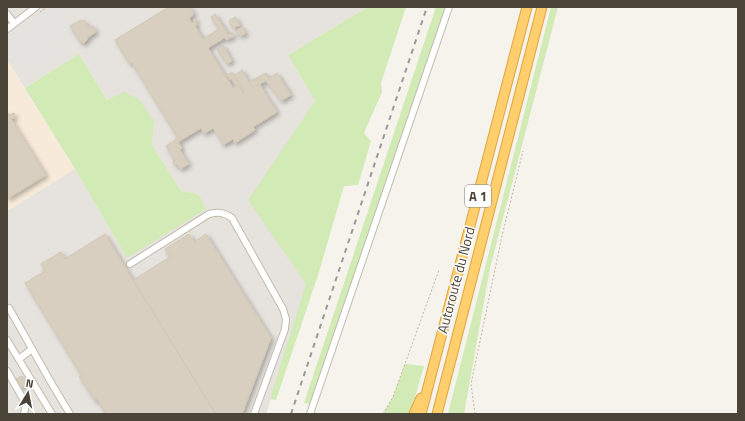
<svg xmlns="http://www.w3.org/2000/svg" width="745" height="421" font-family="'Titillium Web',sans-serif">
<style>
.commercial{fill:#f7ead8}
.industrial{fill:#e6e2dd}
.green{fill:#d2eab5}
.parking{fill:#e5e3e0}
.building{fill:#d8cfc1;stroke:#d3c7b4;filter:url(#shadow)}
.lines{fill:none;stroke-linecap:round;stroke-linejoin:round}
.minor-casing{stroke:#c2bbae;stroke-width:8}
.highway-casing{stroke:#e0a43c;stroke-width:11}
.path{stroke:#c4b79f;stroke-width:1;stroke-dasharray:2 2;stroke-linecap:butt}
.minor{stroke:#fff;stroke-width:6}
.highway{stroke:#ffcf6e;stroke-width:9}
.rail{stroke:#9a9a9a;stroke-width:2;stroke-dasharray:5 5;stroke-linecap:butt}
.labels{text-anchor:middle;stroke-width:3;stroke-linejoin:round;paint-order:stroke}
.shield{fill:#fff;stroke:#817c74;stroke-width:1}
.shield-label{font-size:13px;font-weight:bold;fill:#4b4439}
.street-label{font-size:14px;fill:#4b4439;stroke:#fff}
</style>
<defs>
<filter id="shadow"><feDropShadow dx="2.5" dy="2.5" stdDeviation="2" flood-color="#0004"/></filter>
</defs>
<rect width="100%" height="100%" fill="#f6f3ec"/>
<!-- commercial -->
<path class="commercial" d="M7 60 75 169 7 211Z"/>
<!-- industrial -->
<path class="industrial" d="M7 7H368L288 55 315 101 249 200 307 284 266 414H7V211L75 169 127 258 198 194 181 191 152 145 154 121 108 101 79 54 25 88 7 60Z"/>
<!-- green -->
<g class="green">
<path d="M368 7H406L381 83 382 92 364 133 371 141 358 185 344 186 319 272 276 400 270 399 306 284 248 200 315 101 288 55Z"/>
<path d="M436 7H449L313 404 304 403Z"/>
<path d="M551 7H558L490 268 464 414H448Z"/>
<path d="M79 54 107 100 124 92 139 99 154 121 152 145 181 191 198 194 206 209 127 258 75 169 25 88Z"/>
<path d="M405 364 424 366 410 414H383L393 397Z"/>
</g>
<!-- parking -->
<path class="parking" d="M51 7H68L62 11 74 33 56 44 61 55 28 78 7 45V39Z"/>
<!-- building -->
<g class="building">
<path d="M169 7H190L194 14 189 18 192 23 194 21 193 20 195 18 197 20 195 22 197 25 195 26 203 39 219 29 211 17 215 14 229 35 232 32 234 36 226 40 224 38 208 48 233 88 238 85 244 92 234 76 242 70 252 87 259 83 277 112 253 127 255 130 235 143 233 139 223 145 213 128 204 134 201 128 178 142 182 148 180 150 189 164 180 169 177 164 174 165 173 162 175 161 166 146 178 138 132 63 130 64 115 40Z"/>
<path d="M235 17 240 25 233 28 229 21Z"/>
<path d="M81 20 82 22 84 20 89 28 93 26 96 32 87 38 88 39 83 44 82 42 81 43 70 26Z"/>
<path d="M242 27 246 33 240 36 236 31Z"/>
<path d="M223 45 232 61 227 64 217 49Z"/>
<path d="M232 72 244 92 243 93 238 85 236 86 232 79 230 80 227 75Z"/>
<path d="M266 73 269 78 267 80 277 73 291 95 281 101 266 81 252 87 249 82Z"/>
<path d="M7 112 9 115 14 113 15 117 11 119 46 175 7 199Z"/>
<path d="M105 234 133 280 216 414H106L97 399 95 400 96 402 79 376 81 377 82 376 25 283 45 271 41 264 61 252 65 259Z"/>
<path d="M189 234 194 242 206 234 271 338 242 414H216L133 280 170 257 165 249Z"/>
<path d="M22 376 27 384 21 388 16 379Z"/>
</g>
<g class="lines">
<!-- minor casing -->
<g class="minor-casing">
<g id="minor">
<path d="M7 14 14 23"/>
<path d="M7 29 36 7"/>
<path d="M130 264 209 214C218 212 224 212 232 218L283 309 286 319 285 329 254 414"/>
<path d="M9 308 53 386 70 414"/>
<path d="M7 340 52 414"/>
<path d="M19 359 32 349"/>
<path d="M7 371 26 404 24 414"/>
<path d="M310 414 449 7"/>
</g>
</g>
<!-- highway casing -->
<g class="highway-casing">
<g id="highway">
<path d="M414 414 421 398"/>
<path d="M421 414 527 7"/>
<path d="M437 414 542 7"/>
</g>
</g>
<!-- path -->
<g class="path">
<path d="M40 12 47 7"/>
<path d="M383 414 393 397 439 270"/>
<path d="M475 414 471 384 502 236 523 151"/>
</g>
<!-- minor -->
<use href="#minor" class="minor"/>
<!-- highway -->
<use href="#highway" class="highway"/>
<!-- rail -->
<path class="rail" d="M291 414 427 7"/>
</g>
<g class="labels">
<!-- shield labels -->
<rect class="shield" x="465" y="185" width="26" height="22" rx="3"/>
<g class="shield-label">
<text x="478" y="201">A 1</text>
</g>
<!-- street labels -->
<g class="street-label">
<text transform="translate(456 280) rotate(-75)" y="5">Autoroute du Nord</text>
</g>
</g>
<!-- border -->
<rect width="745" height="421" fill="none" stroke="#4b4439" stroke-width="16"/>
<!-- north arrow -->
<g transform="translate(28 393) rotate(10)" stroke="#ffffff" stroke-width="3" paint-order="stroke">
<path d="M0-3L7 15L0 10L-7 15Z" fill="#4b4439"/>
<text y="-6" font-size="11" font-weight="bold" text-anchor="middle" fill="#4b4439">N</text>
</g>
</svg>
